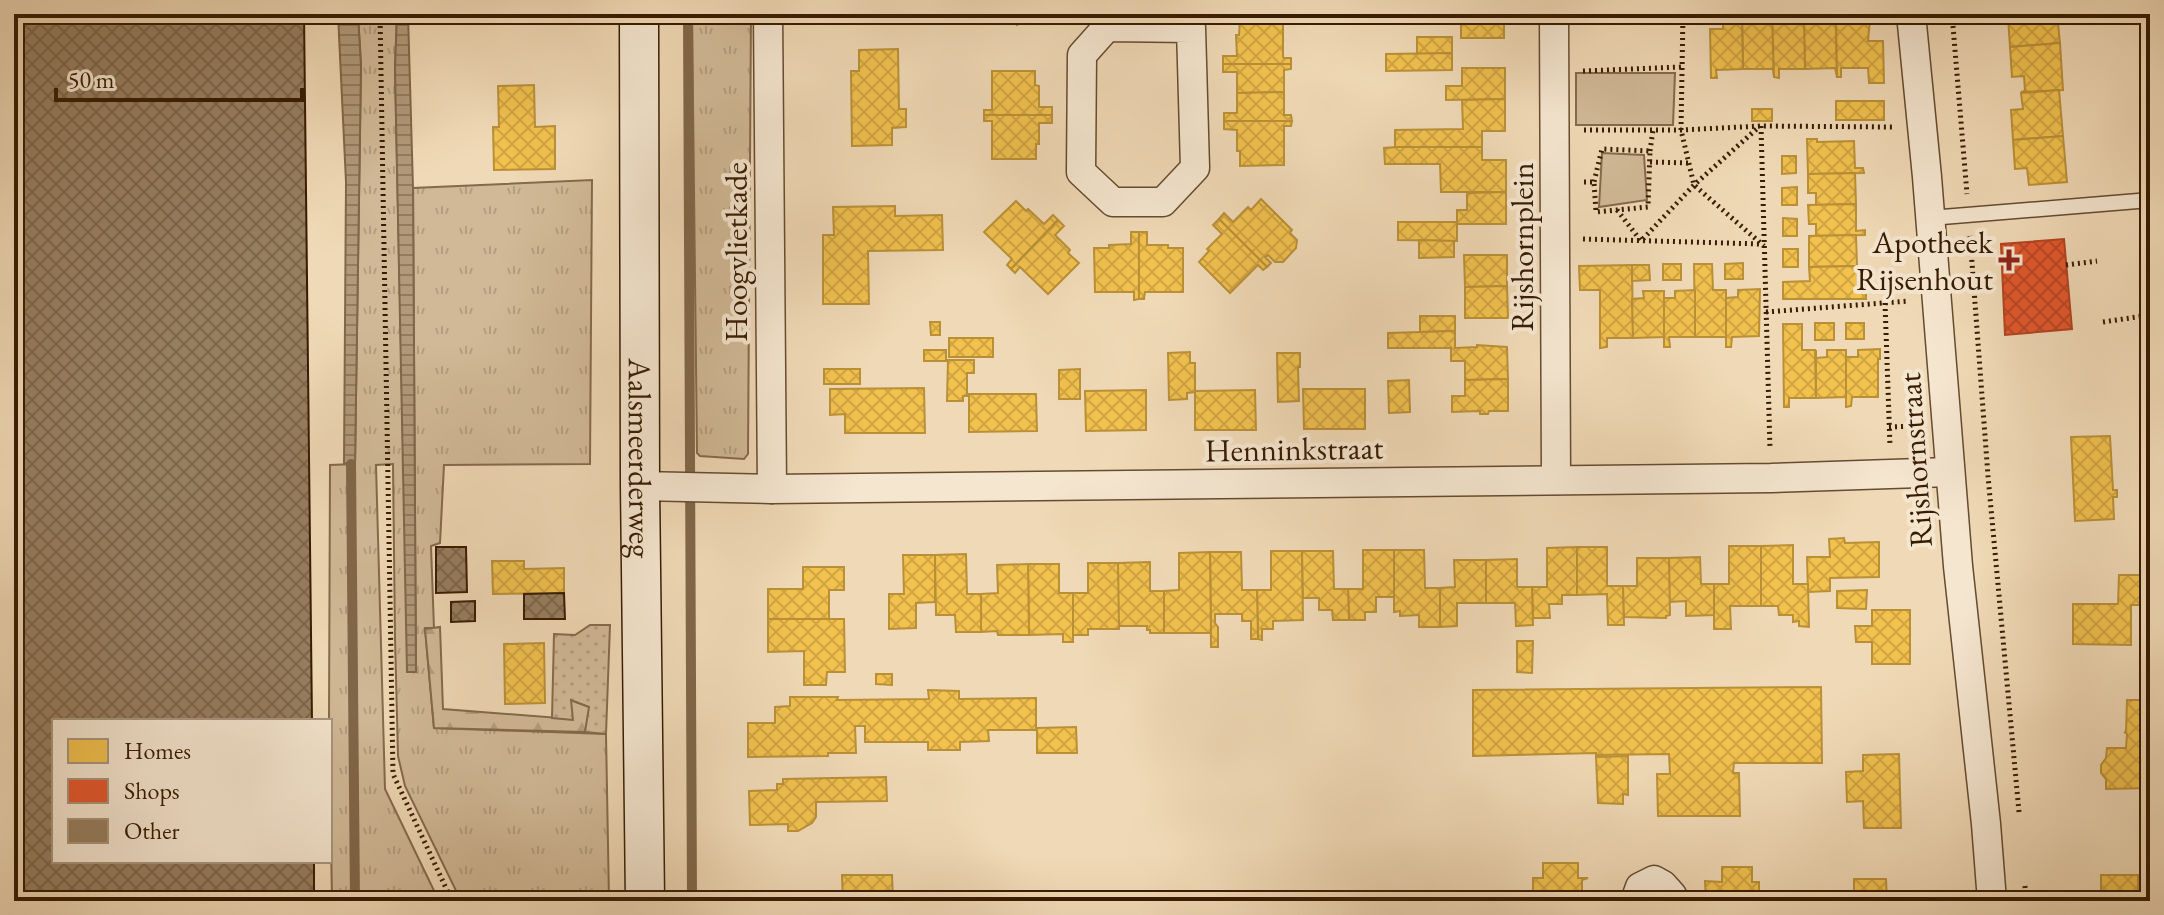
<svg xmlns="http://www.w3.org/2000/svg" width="2164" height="915" font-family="'EB Garamond',serif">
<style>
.grass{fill:url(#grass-tufts);stroke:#846a4c;stroke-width:2}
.forest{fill:url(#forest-firs);stroke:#846a4c;stroke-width:2}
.park{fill:#d1b997;stroke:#846a4c;stroke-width:2}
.garden{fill:url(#garden-dots);stroke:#846a4c;stroke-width:2}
.water{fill:url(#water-rules);stroke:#806749;stroke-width:2}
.homes{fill:url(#homes-cross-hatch);stroke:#ba9037;stroke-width:2}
.shops{fill:url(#shops-cross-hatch);stroke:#b04521;stroke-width:2}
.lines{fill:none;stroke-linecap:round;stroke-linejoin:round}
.stream{stroke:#806749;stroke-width:10}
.building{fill:url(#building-cross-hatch);stroke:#371c02;stroke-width:2}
.lane-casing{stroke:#654b2f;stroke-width:17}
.street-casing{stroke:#654b2f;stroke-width:31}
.secondary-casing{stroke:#371c02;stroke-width:41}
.path{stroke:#371c02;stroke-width:5;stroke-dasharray:2 4;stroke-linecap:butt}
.lane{stroke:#f5e6d0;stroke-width:14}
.street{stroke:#f5e6d0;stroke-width:28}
.secondary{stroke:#f5e6d0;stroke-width:38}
.poi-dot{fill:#8f2418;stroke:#f5e6d0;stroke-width:3}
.labels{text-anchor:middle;stroke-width:8;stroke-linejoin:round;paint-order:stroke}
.poi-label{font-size:32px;fill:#371c02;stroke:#f5e6d0;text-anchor:end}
.street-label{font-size:32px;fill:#371c02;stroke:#f5e6d0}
</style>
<defs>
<pattern id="grass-tufts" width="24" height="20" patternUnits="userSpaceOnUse" patternTransform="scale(2)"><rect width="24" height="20" fill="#d1b997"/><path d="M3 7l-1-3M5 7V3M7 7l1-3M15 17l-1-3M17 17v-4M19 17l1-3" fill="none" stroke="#b49e80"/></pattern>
<pattern id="forest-firs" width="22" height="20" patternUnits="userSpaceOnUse" patternTransform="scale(2)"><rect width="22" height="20" fill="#d1b997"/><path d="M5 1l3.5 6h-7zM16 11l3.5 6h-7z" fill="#b49e80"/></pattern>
<pattern id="garden-dots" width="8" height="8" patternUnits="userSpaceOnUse" patternTransform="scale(2)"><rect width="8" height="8" fill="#d1b997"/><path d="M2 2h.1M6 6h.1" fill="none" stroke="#b49e80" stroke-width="1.8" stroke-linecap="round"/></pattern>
<pattern id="water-rules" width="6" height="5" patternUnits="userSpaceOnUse" patternTransform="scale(2)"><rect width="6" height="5" fill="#b19979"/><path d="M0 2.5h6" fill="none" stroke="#917c61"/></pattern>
<pattern id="homes-cross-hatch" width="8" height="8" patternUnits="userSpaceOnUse" patternTransform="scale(2)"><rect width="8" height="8" fill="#f2c14e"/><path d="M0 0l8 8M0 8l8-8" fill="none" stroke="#d0a542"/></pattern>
<pattern id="shops-cross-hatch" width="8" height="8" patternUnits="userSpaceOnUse" patternTransform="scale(2)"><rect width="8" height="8" fill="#e4572e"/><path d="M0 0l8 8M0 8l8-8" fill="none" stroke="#ba4725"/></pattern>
<pattern id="building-cross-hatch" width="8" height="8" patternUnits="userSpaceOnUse" patternTransform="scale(2)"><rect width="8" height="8" fill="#977e60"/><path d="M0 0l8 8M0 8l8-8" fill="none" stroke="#7c664d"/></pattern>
</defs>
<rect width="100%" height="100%" fill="#f0d9b6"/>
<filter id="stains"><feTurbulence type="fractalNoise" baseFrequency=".0025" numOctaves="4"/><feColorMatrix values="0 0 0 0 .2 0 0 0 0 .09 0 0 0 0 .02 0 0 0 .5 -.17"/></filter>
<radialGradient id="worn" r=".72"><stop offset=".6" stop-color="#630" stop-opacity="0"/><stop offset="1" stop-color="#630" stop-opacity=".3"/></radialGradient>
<!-- grass -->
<g class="grass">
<path d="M358 14H397L395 69 408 672H416L413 188 592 180 590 464 444 465 440 543 431 546 434 628H425L434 728 606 734 609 901H461L405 786 398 756 395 638 393 464 376 465 385 789 439 901H332L329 721 330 465 355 464 361 66Z"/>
<path d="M692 14H751L748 454 744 459 700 456 697 453Z"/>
</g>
<!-- forest -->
<path class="forest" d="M440 627 443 709 572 719 570 700 590 707 585 732 434 728 425 629Z"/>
<!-- park -->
<g class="park">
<path d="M1576 73H1675L1673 125H1576Z"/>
<path d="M1602 153 1644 155 1647 200 1599 207Z"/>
</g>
<!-- garden -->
<path class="garden" d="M590 625H610L606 734 585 732 589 707 571 700 573 720 552 718 554 634 575 635Z"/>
<!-- water -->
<g class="water">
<path d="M338 14H358L361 66 355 465 344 463 346 182Z"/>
<path d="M397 14H408L413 188 416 672H407L395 69Z"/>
</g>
<!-- homes -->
<g class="homes">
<rect x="950" y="14" width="28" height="2"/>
<path d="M1005 14H1032L1030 17 1027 14 1017 25Z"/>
<rect x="1461" y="14" width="43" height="24"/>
<path d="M1742 14H1759V22H1773L1774 77 1773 69H1743Z"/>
<path d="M1772 14H1790L1791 21H1804L1805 28V69H1779V78L1774 77Z"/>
<path d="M1804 14H1822V21H1836L1837 77 1835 68 1805 69Z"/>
<path d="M2019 14H2057L2060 43 2010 47 2008 17 2019 16Z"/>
<path d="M1240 20H1283V57L1284 58H1291V64H1223V56H1237L1236 35H1239Z"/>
<path d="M1870 20 1868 41H1883L1884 83H1869L1868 68H1841V77H1837L1836 21Z"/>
<path d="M1742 22 1743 69 1716 70 1717 78H1711L1710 29H1723V23Z"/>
<path d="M1417 37H1452V53L1417 54Z"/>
<path d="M2060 43 2063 90 2021 92 2025 91 2024 76 2012 77 2010 47Z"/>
<path d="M898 49 899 109H906V127L892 128V145L852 146 851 71H859V50Z"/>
<path d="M1452 53V70L1386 71V54Z"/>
<path d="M1223 64H1291V69L1284 70V92L1237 93V72H1223Z"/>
<path d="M1462 68H1505V99L1446 100V86H1462Z"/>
<path d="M992 71H1035V85L1039 86V107H1052V115H984V110H992Z"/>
<path d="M534 85 535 127 555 126V169L494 170 493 127H499L498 86Z"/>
<path d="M2059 90 2063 136 2013 140 2011 110 2023 109 2021 93Z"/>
<path d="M1284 92V115H1291L1292 121H1224V113H1237V93Z"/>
<path d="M1505 99V131H1482V147H1395V130L1463 129 1462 100Z"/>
<rect x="1836" y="101" width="48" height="19"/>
<rect x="1752" y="109" width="20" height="12"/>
<path d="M984 115H1052V123H1039V144H1036V159H992V121H984Z"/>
<path d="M1224 121H1292L1291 126H1284V165L1240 166V151H1237V130L1224 129Z"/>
<path d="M2063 136 2067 182 2029 185 2027 168 2015 169 2013 140Z"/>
<path d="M1807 139H1817V142L1854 141 1855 168H1863L1864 173 1808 174Z"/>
<path d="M1397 147H1482V160H1506V192H1441L1440 164H1385L1384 148Z"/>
<path d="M1782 156H1796V173L1782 174Z"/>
<path d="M1855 173 1856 204 1816 205V193H1808V174Z"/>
<path d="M1797 187V205H1782V188Z"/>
<path d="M1506 192V224H1457V210H1467V193Z"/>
<path d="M1261 199 1292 230 1290 233 1297 240 1296 248 1283 262H1275L1268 255 1265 257 1271 263 1267 267 1219 219 1224 213 1233 222 1248 207 1251 210Z"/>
<path d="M1016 201 1026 211 1028 209 1044 224 1053 215 1058 220 1011 269 1007 265 1012 259 984 232Z"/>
<path d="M1856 204V231L1865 230V235L1809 236H1816V224H1809L1808 205Z"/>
<path d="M895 206V216L942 215 943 250 868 251 869 304H823V235H834L833 207Z"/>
<path d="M1783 218 1797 219V236H1783Z"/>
<path d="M1219 219 1267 267 1263 270 1258 265 1230 293 1199 262 1209 251 1207 249 1222 234 1213 225Z"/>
<path d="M1058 220 1064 226 1055 235 1070 250 1068 253 1079 263 1048 294 1020 267 1015 273 1011 269Z"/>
<path d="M1398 222H1457V241L1398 240Z"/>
<path d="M1131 232H1139V299L1134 300V292H1095L1094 248H1109V245L1131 244Z"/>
<path d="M1139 232H1147V245H1168V248H1183V292H1145L1144 299H1139Z"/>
<path d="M1856 235 1857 266 1809 267V236Z"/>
<path d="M1419 240 1454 241V257L1419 258Z"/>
<rect x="1783" y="249" width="15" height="18"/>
<path d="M1464 255H1507V286L1465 287Z"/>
<path d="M1743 263V279H1725V264Z"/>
<rect x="1663" y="264" width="18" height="16"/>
<path d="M1694 264H1712L1713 290H1726V337H1695Z"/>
<path d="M1632 265 1633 338H1607V347L1600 348V290H1580L1579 266Z"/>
<path d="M1632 265H1649L1650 280 1632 281Z"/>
<path d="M1857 266V293L1866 292V299H1783V282L1810 281 1809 267Z"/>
<path d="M1507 286 1508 318H1465V287Z"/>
<path d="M1760 289 1759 336 1732 337 1731 347H1726V298L1738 297V290Z"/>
<path d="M1695 290V337H1669L1670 347H1664V298H1675V291Z"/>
<path d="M1643 291H1664V337L1633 338 1632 299 1644 298Z"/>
<path d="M1420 316H1455V331L1420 332Z"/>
<path d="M930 322H940V335H931Z"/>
<rect x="1815" y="323" width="19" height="17"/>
<rect x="1846" y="323" width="18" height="16"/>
<path d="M1783 324H1802V350H1815L1816 398H1789V407H1784Z"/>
<path d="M1455 331V348L1477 347V345L1507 347 1508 379 1465 380V361H1451V348H1388V333Z"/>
<rect x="949" y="338" width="44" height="19"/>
<path d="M1880 349V359H1878V397H1852L1851 406 1846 407V357H1858V350Z"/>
<rect x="924" y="350" width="22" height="11"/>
<path d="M1816 350V358L1827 357V350H1846V397L1816 398Z"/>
<path d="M1190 352V363H1195V392L1187 393V399L1169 400 1168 353Z"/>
<path d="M1277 353H1300V367H1298L1299 401 1278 402Z"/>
<path d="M948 360H974V373H967V396H963V401H947Z"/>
<rect x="824" y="369" width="36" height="15"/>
<path d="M1080 369V399H1059V370Z"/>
<path d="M1508 379V411H1489L1488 414H1480V411L1452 412V396H1465V380Z"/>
<path d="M1409 380 1410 412 1389 413 1388 381Z"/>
<path d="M924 388 925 433H845V414L830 415V389Z"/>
<path d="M1303 389H1365V429H1304Z"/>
<path d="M1146 390V430L1086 431 1085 391Z"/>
<path d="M1255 390 1256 430H1195V391Z"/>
<path d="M969 394H1036L1037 431 969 432Z"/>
<path d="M2110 436 2113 490H2117V497H2113L2114 519 2075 521 2071 437Z"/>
<path d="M1844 538 1845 543 1879 542V577L1830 578V591L1808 592 1807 557H1830L1829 539Z"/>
<path d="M1793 545V584H1808L1809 627 1799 626V621L1793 622V615H1779L1778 606H1761V546Z"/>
<path d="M1729 546H1761V606H1730L1731 629H1714V584H1729Z"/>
<path d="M1577 547V595H1562V604H1549L1550 618H1533L1532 587H1547V548Z"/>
<path d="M1577 547H1607V586H1623L1624 625H1608L1607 594 1577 595Z"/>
<path d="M1363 550H1394L1395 597H1376V612H1365V620H1349L1348 589H1363Z"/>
<path d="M1394 550H1424L1425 588H1440V627H1419V615L1400 616V611L1394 612Z"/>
<path d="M1271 551H1302L1303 620 1273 621V629H1262V640L1258 639 1257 590H1271Z"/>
<path d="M1302 551H1333L1334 589H1348L1349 620H1333L1332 610H1319V598H1303Z"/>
<path d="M1210 552H1241L1242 590H1257L1258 639H1251V621H1242V614H1215V623L1218 627V647H1211Z"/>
<path d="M1210 552 1211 633H1164V591L1179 590V553Z"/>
<path d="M966 554 967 594H981V632H956L955 615H936L935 555Z"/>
<path d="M903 555H935V602L916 603V628L889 629V594H904Z"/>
<path d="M1700 557 1701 584H1714V615L1686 616V601L1669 602V558Z"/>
<path d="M1637 558H1669L1670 615 1666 616V618L1624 617 1623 586H1637Z"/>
<path d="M1517 559V587H1532L1533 625 1516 626 1515 603H1486V560Z"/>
<path d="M1454 560H1486V603H1457V626L1440 627V588L1455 587Z"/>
<path d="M492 561H524V569L564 568V593L493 594Z"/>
<path d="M1150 562V591H1164V633H1150V630H1147V626H1118V563Z"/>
<path d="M1088 563H1118L1119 629H1088V635H1073V593H1088Z"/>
<path d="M1028 564H1059V593H1073V642H1063V634L1029 635Z"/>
<path d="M1028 564 1029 635H998L997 631 981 632V594L998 593 997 565Z"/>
<path d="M803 567H844V590H829V619H768V589H803Z"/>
<path d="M2119 575H2150L2149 605H2131V645L2073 644V604H2118Z"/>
<path d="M1867 590 1866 609 1837 608V591Z"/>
<path d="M1872 610H1910V664H1872V642H1856L1855 626H1872Z"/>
<path d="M768 619H844L845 672H827L826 685H804V651L768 652Z"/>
<path d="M1517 641H1533L1532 673 1517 672Z"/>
<path d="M544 643 545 703 505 704 504 644Z"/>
<path d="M876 674H892V685L876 684Z"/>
<path d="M1821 687 1822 763H1734L1733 773H1739L1740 816H1658L1657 774H1670L1669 754 1596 755V753L1473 756V690Z"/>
<path d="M928 690 959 691V699L1036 698V728L1076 727 1077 753H1037V730H988L989 741 960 742V750H928V742H865V726H855L856 753H828V756L748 757V723H775V707L790 706V697H838L837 700 929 699Z"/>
<path d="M2127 700H2150V788L2106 789V779L2101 773V765L2106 758 2107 748H2126L2127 734 2124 732 2126 733Z"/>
<path d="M1899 754 1901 828H1864L1863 801 1847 802 1846 772 1863 771V755Z"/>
<path d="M1628 756V795L1623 794V804L1598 803 1596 757Z"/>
<path d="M886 777 887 801 816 802V817L812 823 798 831H788V824L750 825 749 791 777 790V784H783V779Z"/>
<path d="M1543 863H1578V878H1588L1582 880V892H1588V901H1533V878H1543Z"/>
<path d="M1722 867H1752V882H1759V901H1706L1705 881 1722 882Z"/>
<path d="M842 875H892L893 900 843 901Z"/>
<rect x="2101" y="875" width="37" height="26"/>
<path d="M1854 879H1886L1887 901H1854Z"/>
</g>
<!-- shops -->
<path class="shops" d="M2064 239 2072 329 2005 335 2001 244Z"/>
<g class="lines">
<!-- stream -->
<g class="stream">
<path d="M688 14 692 901"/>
<path d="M351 464 355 901"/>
</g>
</g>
<!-- building -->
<g class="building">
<path d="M14 14H304L312 721H54V861H314V901H14Z"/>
<path d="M479 14H494V22L479 21Z"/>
<path d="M2144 353H2150V427H2145Z"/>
<path d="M436 547H466L467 592 436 593Z"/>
<path d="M564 593 565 619H524V594Z"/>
<path d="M475 601V621L451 622V602Z"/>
</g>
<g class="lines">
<!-- lane casing -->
<g class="lane-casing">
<path id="lane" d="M1930 218 2150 200"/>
</g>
<!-- street casing -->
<g class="street-casing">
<g id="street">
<path d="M768 14 772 489"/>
<path d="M1554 14 1556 480"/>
<path d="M1911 14 1927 177 1958 566 1986 824 1992 901"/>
<path d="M1107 27 1191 28 1195 168 1163 202H1113L1081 172 1082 55Z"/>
<path d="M640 486 772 489 1220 484 1771 478 1950 472"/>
<path d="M1635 901 1640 887 1654 880 1663 885 1672 895V901"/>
</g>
</g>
<!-- secondary casing -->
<g class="secondary-casing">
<g id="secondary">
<path id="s1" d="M639 14 640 486 645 901"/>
</g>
</g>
<!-- path -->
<g class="path">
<path d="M380 14 393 774 452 901"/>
<path d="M1683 14 1681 130 1694 185 1764 246"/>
<path d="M1952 14 1967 194"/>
<path d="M1583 71 1682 67"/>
<path d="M1761 126 1770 449"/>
<path d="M1584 130H1681L1761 126 1894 127"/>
<path d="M1650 151 1653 130"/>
<path d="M1650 162 1689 163"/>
<path d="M1584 182H1594L1596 212 1648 207 1650 151 1602 149 1594 182"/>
<path d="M1617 210 1641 241 1694 185 1760 126"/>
<path d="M1970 236 1988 476 2019 812"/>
<path d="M1583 239 1761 244"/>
<path d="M2066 265 2097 261"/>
<path d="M1885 303 1890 446"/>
<path d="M1766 312 1909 301"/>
<path d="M2103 322 2150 315"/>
<path d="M1889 427 1918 426"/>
<path d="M2025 886 2026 901"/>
</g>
<!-- lane -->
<use href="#lane" class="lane"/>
<!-- street -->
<use href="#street" class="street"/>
<!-- secondary -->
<use href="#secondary" class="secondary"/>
</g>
<!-- markers -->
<path class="poi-dot" d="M2005 248h8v8h8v8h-8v8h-8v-8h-8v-8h8z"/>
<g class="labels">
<!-- poi labels -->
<g class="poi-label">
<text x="1993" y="253">Apotheek<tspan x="1993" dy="37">Rijsenhout</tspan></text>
</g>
<!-- street labels -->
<g class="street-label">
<text transform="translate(1522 247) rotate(-90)" y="11">Rijshornplein</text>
<text transform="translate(736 252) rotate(-90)" y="11">Hoogvlietkade</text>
<text transform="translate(1294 449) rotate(-1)" y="11">Henninkstraat</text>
<text dy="11" stroke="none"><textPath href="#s1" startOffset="444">Aalsmeerderweg</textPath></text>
<text transform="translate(1915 460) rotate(-94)" y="11">Rijshornstraat</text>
</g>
</g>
<!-- margin -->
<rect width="2164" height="915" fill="none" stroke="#f0d9b6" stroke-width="48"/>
<rect x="16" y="16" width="2132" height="883" fill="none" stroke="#371c02" stroke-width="4"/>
<rect x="24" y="24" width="2116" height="867" fill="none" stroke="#371c02" stroke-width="2"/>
<!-- legend -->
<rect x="52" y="719" width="280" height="144" fill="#f5e6d0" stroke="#a9957e" stroke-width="2"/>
<rect x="68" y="739" width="40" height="24" fill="#f2c14e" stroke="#a9957e" stroke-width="2"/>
<text x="124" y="759" font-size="24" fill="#371c02">Homes</text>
<rect x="68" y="779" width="40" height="24" fill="#e4572e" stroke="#a9957e" stroke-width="2"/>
<text x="124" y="799" font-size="24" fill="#371c02">Shops</text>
<rect x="68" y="819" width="40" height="24" fill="#977e60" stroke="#a9957e" stroke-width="2"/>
<text x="124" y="839" font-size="24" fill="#371c02">Other</text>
<!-- scale -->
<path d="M56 88v12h246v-12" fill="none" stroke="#371c02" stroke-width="4"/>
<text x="68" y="88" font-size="24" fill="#371c02" stroke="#f5e6d0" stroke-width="6" paint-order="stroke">50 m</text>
<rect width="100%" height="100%" filter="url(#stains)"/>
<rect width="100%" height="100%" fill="url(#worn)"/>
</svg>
